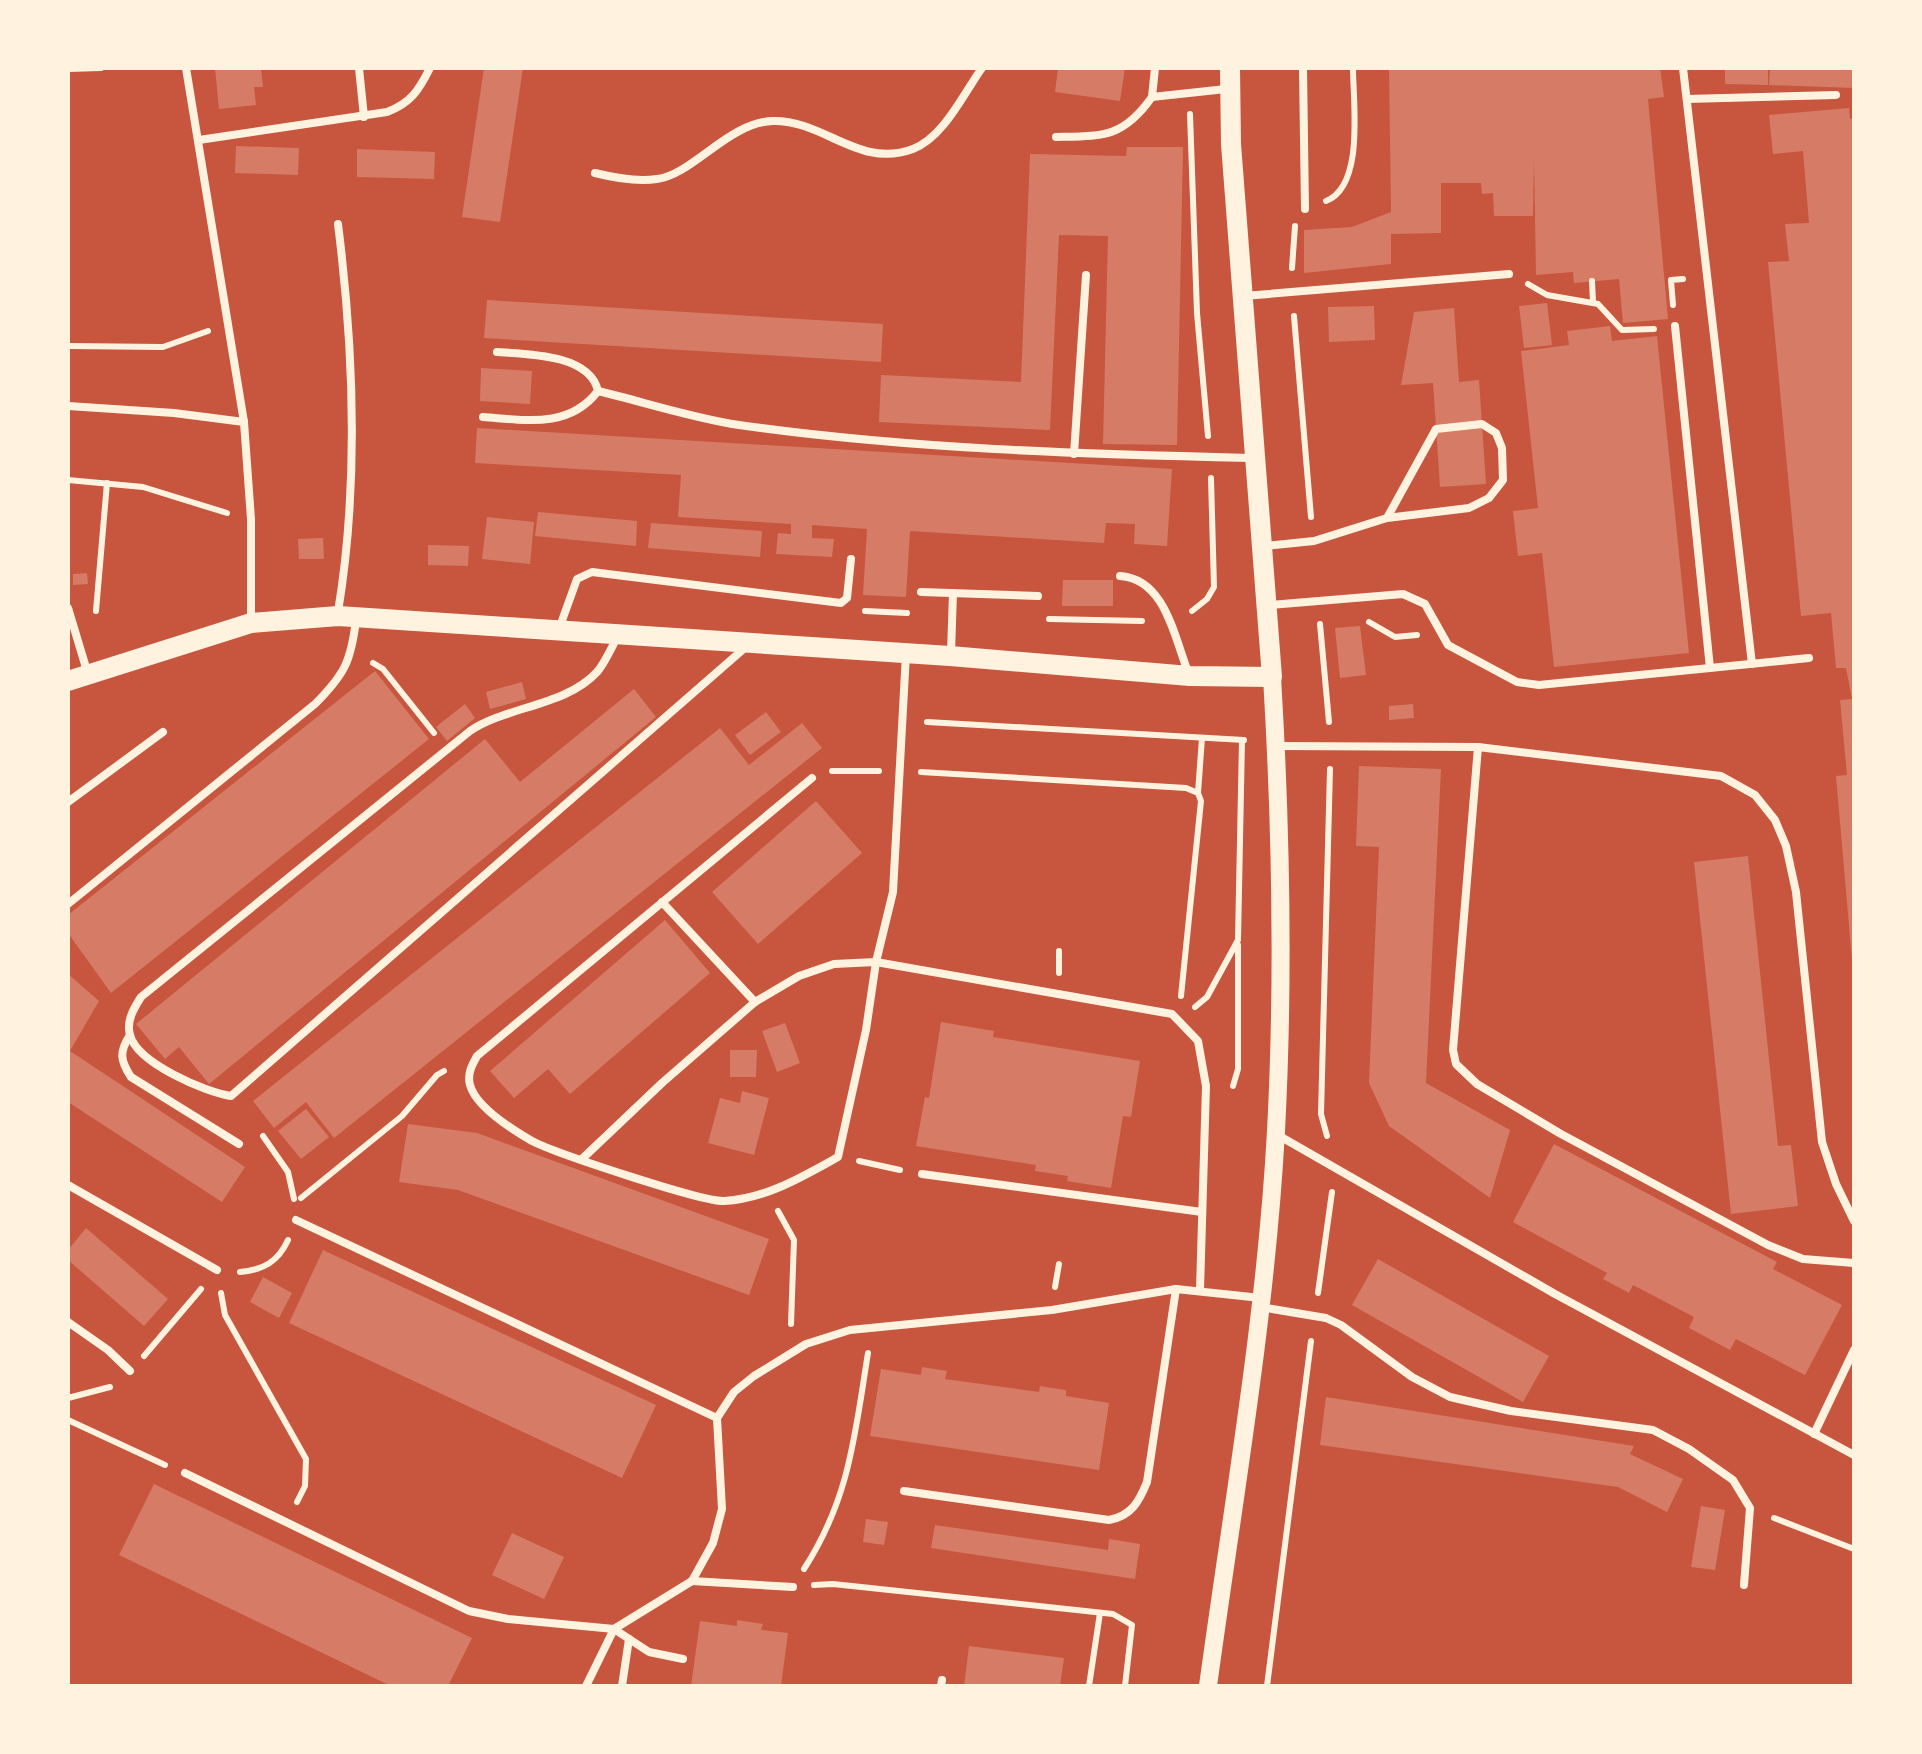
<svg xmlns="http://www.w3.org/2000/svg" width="1922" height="1754" font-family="'Work Sans',sans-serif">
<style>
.building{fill:#d67c66}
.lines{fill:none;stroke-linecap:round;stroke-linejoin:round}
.path{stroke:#fff3e0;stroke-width:6}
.service{stroke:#fff3e0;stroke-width:8}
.tertiary{stroke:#fff3e0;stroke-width:18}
.secondary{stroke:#fff3e0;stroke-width:20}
</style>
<rect width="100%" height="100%" fill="#c8553d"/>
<!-- building -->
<g class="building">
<path d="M215 68H261L263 87H254L256 105 219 109Z"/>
<path d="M484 68H523L500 222 462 217Z"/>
<path d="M1058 68H1125L1120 101 1055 92Z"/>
<path d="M1389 68H1660L1664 97 1648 99 1668 319 1623 323 1619 279 1574 283 1573 272 1536 275 1534 158 1533 216H1494L1493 193 1482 194 1481 183H1441V233L1391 234V264L1304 273V230L1352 227 1391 212Z"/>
<path d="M1725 68H1768V85L1725 84Z"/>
<path d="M1770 68H1854V88L1769 85Z"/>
<path d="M1849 108 1850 119 1854 118V959L1852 960 1836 776 1847 775 1840 700 1852 699 1846 668H1836L1831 613 1801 616 1768 262 1789 261 1785 224 1809 223 1803 151 1773 154 1769 115Z"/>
<path d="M236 146 299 148 298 175 235 173Z"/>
<path d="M1127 147H1183L1177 445 1103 444 1108 236 1059 235 1050 430 879 422 881 375 1021 382 1030 154 1126 156Z"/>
<path d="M357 149 435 152 434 179 357 177Z"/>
<path d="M487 300 883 324 881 362 484 338Z"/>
<path d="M1547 303 1552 345 1524 348 1519 306Z"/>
<path d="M1374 306 1375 340 1329 342 1328 307Z"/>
<path d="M1454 308 1459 382 1479 380 1486 484 1440 487 1433 383 1401 385 1414 312Z"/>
<path d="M1610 326 1612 341 1657 336 1689 653 1554 667 1542 553 1518 556 1513 511 1538 508 1521 351 1569 345 1567 331Z"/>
<path d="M481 368 532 371 530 404 480 401Z"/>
<path d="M477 428 1172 469 1167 546 1134 544 1135 524 1106 523 1104 543 910 531 906 597 863 595 867 529 812 525V538L834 539 832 557 776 554 778 533 791 534V524L678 517 681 475 475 463Z"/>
<path d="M538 512 637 521 636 546 535 536Z"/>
<path d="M487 517 534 522 530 564 482 559Z"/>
<path d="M651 523 762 531 760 557 648 548Z"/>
<path d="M323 538 324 559H299L298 539Z"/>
<path d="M428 545 469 546 468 566 428 565Z"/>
<path d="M87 573 88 584 73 585V574Z"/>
<path d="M1063 580H1113V606H1062Z"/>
<path d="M1360 626 1366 675 1340 678 1335 628Z"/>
<path d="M375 671 429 739 111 993 68 933V915Z"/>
<path d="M522 682 526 699 490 709 486 692Z"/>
<path d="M634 689 656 717 209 1084 179 1047 165 1059 136 1024 485 739 520 782Z"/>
<path d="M465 704 475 718 447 741 436 727Z"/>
<path d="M1413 704 1414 718 1389 720V706Z"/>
<path d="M766 712 781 732 750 755 735 735Z"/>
<path d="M802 723 822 748 334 1138 306 1102 274 1128 253 1101 720 728 749 765Z"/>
<path d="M1359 766 1441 769 1426 1083 1510 1130 1490 1198 1389 1126 1369 1083 1379 847 1356 846Z"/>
<path d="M816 801 862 853 758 944 712 892Z"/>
<path d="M1748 856 1778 1146 1791 1145 1798 1206 1731 1214 1694 862Z"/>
<path d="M665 920 710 973 570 1094 548 1069 514 1098 490 1071Z"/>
<path d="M68 974 99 1001 70 1051 245 1167 222 1202 68 1102Z"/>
<path d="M941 1022 994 1031 993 1037 1140 1061 1131 1117 1123 1116 1111 1188 1067 1181 1068 1176 1035 1171 1036 1165 916 1146 925 1097 929 1098Z"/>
<path d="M785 1023 800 1063 777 1072 762 1031Z"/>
<path d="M730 1050H757L756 1077H730Z"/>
<path d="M742 1091 769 1098 754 1155 708 1143 720 1098 740 1103Z"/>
<path d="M306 1109 329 1137 301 1159 278 1131Z"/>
<path d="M408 1124 477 1133 769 1239 749 1295 458 1190 399 1182Z"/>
<path d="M1554 1144 1777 1262 1773 1269 1842 1305 1805 1375 1736 1339 1730 1350 1689 1328 1694 1317 1633 1285 1629 1293 1603 1279 1607 1273 1513 1222Z"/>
<path d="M86 1228 168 1299 144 1326 68 1260V1250Z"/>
<path d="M323 1250 656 1405 622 1478 289 1323Z"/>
<path d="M1378 1259 1549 1356 1523 1402 1352 1305Z"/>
<path d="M263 1277 292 1293 279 1318 250 1302Z"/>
<path d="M922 1367 947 1371 945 1379 1039 1392 1040 1386 1052 1388 1066 1390V1396L1109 1403 1099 1470 870 1436 881 1369 921 1375Z"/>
<path d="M1326 1397 1634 1446 1630 1454 1683 1479 1667 1512 1618 1487 1320 1445Z"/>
<path d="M154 1484 472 1638 448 1686H391L119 1555Z"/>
<path d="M1701 1506 1725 1510 1715 1570 1691 1567Z"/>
<path d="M866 1519 888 1522 884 1545 863 1542Z"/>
<path d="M935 1525 1108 1550 1109 1539 1140 1544 1135 1579 931 1548Z"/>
<path d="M512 1533 564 1557 544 1599 492 1575Z"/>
<path d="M737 1620 763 1624 761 1630 788 1633 781 1686H691L700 1621 737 1626Z"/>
<path d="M969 1646 1064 1658 1060 1686H964Z"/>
</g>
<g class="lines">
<!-- path -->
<g class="path">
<path d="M68 69 101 68"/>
<path d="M1190 114 1197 313 1208 436"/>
<path d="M1326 201C1365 186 1353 102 1353 68"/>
<path d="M1292 268 1295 226"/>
<path d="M1592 281 1593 302"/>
<path d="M1528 284 1547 295 1598 304 1622 330 1654 329"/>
<path d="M1673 305 1671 280 1683 279"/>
<path d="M1294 316 1311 517"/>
<path d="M68 346 163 347 208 331"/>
<path d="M68 480 143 487 227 513"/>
<path d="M96 611 107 483"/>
<path d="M865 611 907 613"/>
<path d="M1192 611 1207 599 1214 587 1211 478"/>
<path d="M1049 619 1142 621"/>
<path d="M1369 622 1395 637 1417 635"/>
<path d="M1320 624 1329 722"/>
<path d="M373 663 383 669 434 733"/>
<path d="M927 722 1244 740"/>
<path d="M832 771H879"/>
<path d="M921 772 1186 788 1198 793 1201 801 1181 996"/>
<path d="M1198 793 1202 738"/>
<path d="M1059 973V951"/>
<path d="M1195 1007 1207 997 1238 940 1242 740"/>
<path d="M1233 1086 1238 1069V945"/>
<path d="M263 1136 288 1172 294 1199"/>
<path d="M1327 1136 1321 1114 1330 769"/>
<path d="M859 1161 900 1170"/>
<path d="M301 1198 402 1116 437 1075 444 1071"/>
<path d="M778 1211 794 1240 791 1324"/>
<path d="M240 1272C263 1270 278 1262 288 1240"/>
<path d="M1055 1287 1059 1264"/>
<path d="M221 1293 225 1315 306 1459 305 1486 297 1502"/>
<path d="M1318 1293 1332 1192"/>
<path d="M144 1356 201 1289"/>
<path d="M68 1398 110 1387"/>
<path d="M68 1420 165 1465"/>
<path d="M1774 1518 1854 1549"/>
<path d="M804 1569C850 1498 855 1433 868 1353"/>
<path d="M814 1585 833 1584 1113 1614 1132 1625 1125 1686"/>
<path d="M1089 1686 1100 1613"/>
<path d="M1267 1686 1311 1341"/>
</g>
<!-- service -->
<g class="service">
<path d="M186 68 244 422 251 519V623"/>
<path d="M359 68 364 117"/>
<path d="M1303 68 1305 209"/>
<path d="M1683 68 1752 664"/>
<path d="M1152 97 1155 68"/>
<path d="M1687 99 1836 95"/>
<path d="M1056 137C1103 136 1123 138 1152 97L1226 89"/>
<path d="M199 140 387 112C411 103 419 90 430 68"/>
<path d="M595 173C615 178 636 182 657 179 692 175 729 122 773 121 825 120 858 169 913 149 944 137 964 93 982 68"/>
<path d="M338 224C354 351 359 485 338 612"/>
<path d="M1244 296 1509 274"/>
<path d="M598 391C644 402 692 418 739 425 908 449 1081 454 1251 458"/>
<path d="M68 406 174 413 244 422"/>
<path d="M483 417C525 420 569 429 598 391 590 354 527 354 497 352"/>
<path d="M1074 454 1086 275"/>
<path d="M1265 546 1314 541 1387 518 1436 429 1482 424 1496 433 1502 448 1503 480 1489 498 1469 508 1387 518"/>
<path d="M1120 576C1165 579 1174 636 1188 672"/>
<path d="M921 592 1038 596"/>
<path d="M1270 605 1403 594 1425 604 1448 645 1517 682 1539 685 1710 668 1675 326"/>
<path d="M68 608 87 671"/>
<path d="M559 629 577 579 592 572 841 603 847 598 851 559"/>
<path d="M617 638C611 648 605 663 597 672 566 706 507 706 470 731L141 997C134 1008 126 1021 130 1035 137 1063 205 1092 231 1096L747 646"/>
<path d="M951 653 953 593"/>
<path d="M906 654 893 892 876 962 1172 1014 1198 1041 1206 1086 1200 1290"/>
<path d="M1710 668 1809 658"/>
<path d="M1276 746 1478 747 1721 776 1755 795 1775 820 1786 846 1796 892 1822 1142 1836 1184 1854 1221"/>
<path d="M1478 747 1453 1050 1456 1064 1477 1084 1561 1134 1768 1245 1803 1259 1854 1263"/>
<path d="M68 802 163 732"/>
<path d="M662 902 755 1002"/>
<path d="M68 904 315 704C345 674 351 661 356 620"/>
<path d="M130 1035C119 1052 120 1060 131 1077L239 1144"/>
<path d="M1276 1134 1555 1294 1854 1455"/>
<path d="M582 1159 662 1083 755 1002 799 976 834 964 876 962 866 1030 838 1157C802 1177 765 1199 724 1201 702 1202 555 1153 532 1141 513 1130 476 1107 470 1085 467 1074 472 1065 477 1056L812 778"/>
<path d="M922 1174 1202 1212"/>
<path d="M68 1185 217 1270"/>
<path d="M296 1220 717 1418"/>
<path d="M1260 1307 1326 1318 1341 1325 1412 1377 1450 1397 1511 1411 1653 1430 1689 1449 1733 1480 1750 1508 1744 1585"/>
<path d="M68 1322 108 1350 130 1371"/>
<path d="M1814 1434 1854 1350"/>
<path d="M185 1473 469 1611 508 1619 614 1629 649 1652 683 1659"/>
<path d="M904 1491 1109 1520C1131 1516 1139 1502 1147 1482L1176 1289"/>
<path d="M692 1581 793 1587"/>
<path d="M586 1686 614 1629 692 1581 713 1543 722 1509 717 1418 734 1392 754 1376 806 1344 850 1330 1052 1310 1176 1289 1261 1298"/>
<path d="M622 1686 629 1639"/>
<path d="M941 1686 942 1680"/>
</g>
<!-- tertiary -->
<path class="tertiary" d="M1208 1686C1233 1502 1266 1317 1276 1131 1284 980 1281 827 1272 677"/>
<!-- secondary -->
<path class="secondary" d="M68 681 251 623 338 616 950 656 1190 676 1272 677 1231 144 1230 68"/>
</g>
<!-- border -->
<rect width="1922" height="1754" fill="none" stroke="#fff3e0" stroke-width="140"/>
</svg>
